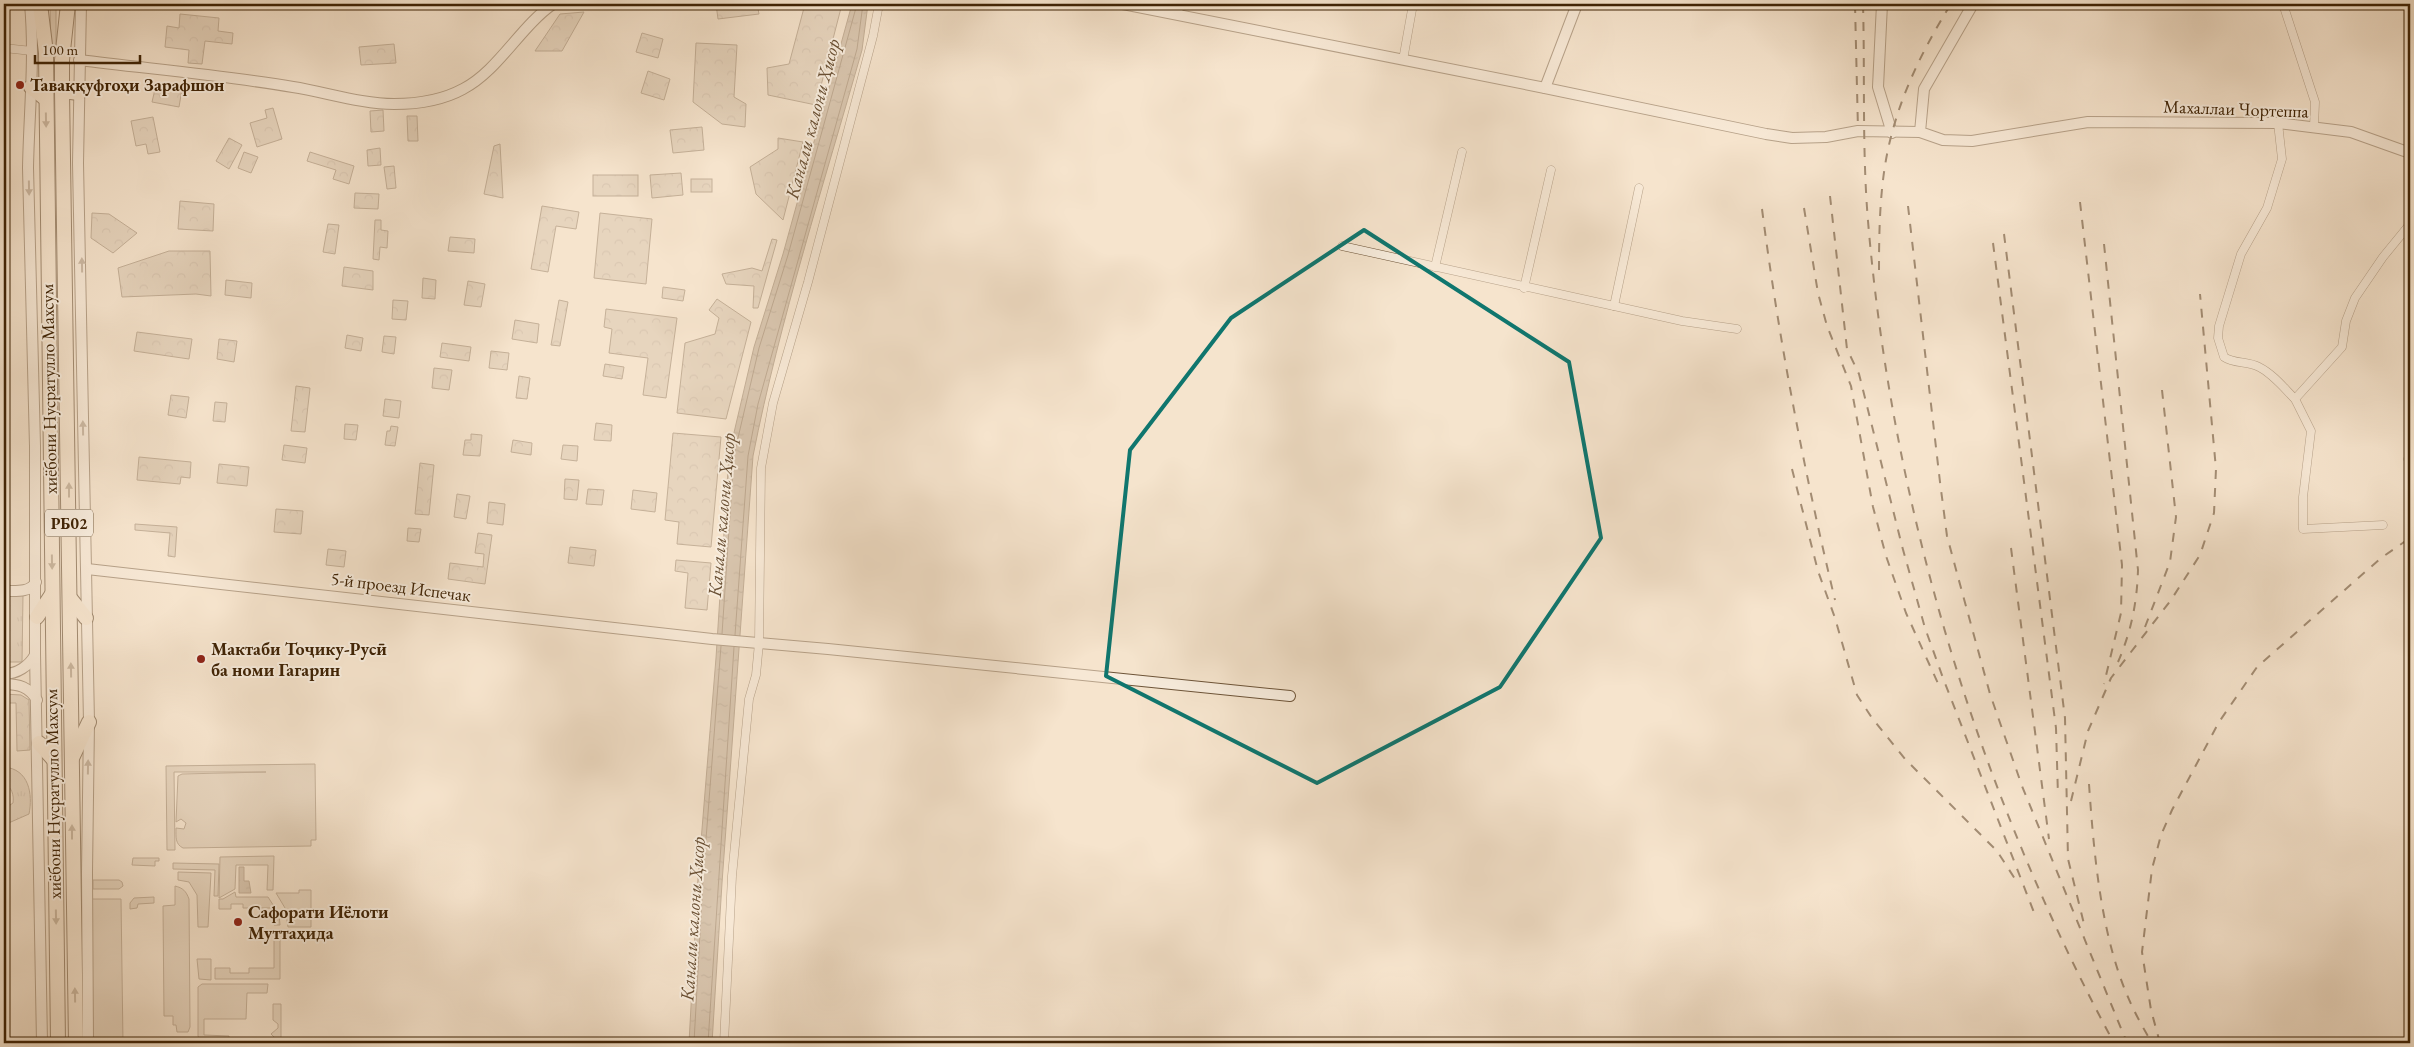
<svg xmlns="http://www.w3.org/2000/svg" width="2414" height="1047" font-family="'EB Garamond',serif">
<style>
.grass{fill:#d6c3ab;stroke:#8a7358}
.forest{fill:url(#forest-crowns);stroke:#8a7358}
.park{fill:url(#park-tufts);stroke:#8a7358}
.water{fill:url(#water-ripples);stroke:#876f54}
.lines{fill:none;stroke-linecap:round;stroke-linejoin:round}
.shore{stroke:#7b6247;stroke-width:1}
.minor-casing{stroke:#6c5337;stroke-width:9}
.tertiary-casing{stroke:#6c5337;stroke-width:12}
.trunk-casing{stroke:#3f2305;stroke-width:16}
.minor{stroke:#f8edde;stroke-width:8}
.tertiary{stroke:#f8edde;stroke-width:10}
.trunk{stroke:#f5e4cd;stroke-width:14}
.rail{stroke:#3f2305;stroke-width:2;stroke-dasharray:9 9;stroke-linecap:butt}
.oneway{fill:#9a8469}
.oneway2{fill:#9c8872}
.marked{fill:none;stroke:#0f766e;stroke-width:4;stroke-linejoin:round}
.poi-dot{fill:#8f2418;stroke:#f8edde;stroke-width:2}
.labels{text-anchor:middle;stroke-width:4;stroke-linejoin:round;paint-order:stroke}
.shield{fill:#f8edde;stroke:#766046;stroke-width:1}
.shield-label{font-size:16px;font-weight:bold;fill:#3f2305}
.poi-label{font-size:18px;font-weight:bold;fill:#3f2305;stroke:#f8edde;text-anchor:start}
.street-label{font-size:18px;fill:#3f2305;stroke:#f8edde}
.water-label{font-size:19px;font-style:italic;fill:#694f33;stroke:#f8edde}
</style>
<defs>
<pattern id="forest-crowns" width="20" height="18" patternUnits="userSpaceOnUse" patternTransform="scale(1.25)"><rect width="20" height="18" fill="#d6c3ab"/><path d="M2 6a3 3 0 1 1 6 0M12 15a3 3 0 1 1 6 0" fill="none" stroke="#b9a792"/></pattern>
<pattern id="park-tufts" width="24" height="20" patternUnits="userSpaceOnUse" patternTransform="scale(1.25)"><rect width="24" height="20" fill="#d6c3ab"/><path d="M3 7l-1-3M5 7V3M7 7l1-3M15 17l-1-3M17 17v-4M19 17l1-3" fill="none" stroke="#b9a792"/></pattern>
<pattern id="water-ripples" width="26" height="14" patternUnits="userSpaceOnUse" patternTransform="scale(1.25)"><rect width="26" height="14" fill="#b7a289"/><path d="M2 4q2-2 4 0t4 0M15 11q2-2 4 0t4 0" fill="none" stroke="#96846e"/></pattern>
</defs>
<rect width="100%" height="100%" fill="#f5e4cd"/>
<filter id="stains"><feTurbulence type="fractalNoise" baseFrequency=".004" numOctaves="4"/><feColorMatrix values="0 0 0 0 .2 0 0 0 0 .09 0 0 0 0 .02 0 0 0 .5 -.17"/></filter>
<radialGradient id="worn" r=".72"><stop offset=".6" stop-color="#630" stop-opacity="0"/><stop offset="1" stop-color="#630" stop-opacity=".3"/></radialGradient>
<!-- grass -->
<g class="grass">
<path d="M50 4H56V49H51Z"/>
<path d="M315 764 316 840H311V846L183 848C175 844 176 837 176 828L184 829 186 823 181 819 176 822 178 776 182 774 266 772H174L175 850H167L166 766Z"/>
<path d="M274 856 273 890H267L268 865H236L235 889 219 898 220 857Z"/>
<path d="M133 858H159V861H155V866L132 865Z"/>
<path d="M173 863 219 864 218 896H214L215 870 173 869Z"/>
<path d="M178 872 211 873 208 927H198L197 895 189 882 178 880Z"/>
<path d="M93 880H119L122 882 123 886 119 889H93Z"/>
<path d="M175 886C183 888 186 891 189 899L190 1027 188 1032H177L176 1025H173V1016H164L163 906 175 905Z"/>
<path d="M299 890H311V927H288L285 908 276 893H299Z"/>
<path d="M235 892 236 897H268L279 914 280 925H274L271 908H243V904H231V909H219V899H223Z"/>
<path d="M154 897V903L138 904 137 908 130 909V903L134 898Z"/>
<path d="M87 899H121L123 1043H88Z"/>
<path d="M274 940H280V979H215V968H230V973H249V968H274Z"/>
<path d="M197 959H211V980L199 979Z"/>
<path d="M202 984H268L267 993H247L246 1019H204V1035L229 1036V1043H201L198 1036V987Z"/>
<path d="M273 1004H281V1038H275L271 1034 278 1028V1024L273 1020Z"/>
</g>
<!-- forest -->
<g class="forest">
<path d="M716 4H757L759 14 718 19Z"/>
<path d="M805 4H842L816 105 768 95 767 68 789 64Z"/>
<path d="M584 12 562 51H535L560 14Z"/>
<path d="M180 14 219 18 218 31 233 33 232 44 205 41 202 64 188 63 189 50 165 47 167 26 179 28Z"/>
<path d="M642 33 663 39 658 58 636 52Z"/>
<path d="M696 43 737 45 734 97 746 104 745 127 722 124 693 102Z"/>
<path d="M394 44 396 63 361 65 359 47Z"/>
<path d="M648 71 670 79 664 100 641 93Z"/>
<path d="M156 85 182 89 179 107 152 102Z"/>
<path d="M273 108 282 139 257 147 250 123 267 118 265 110Z"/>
<path d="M383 110 384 131 371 132 370 111Z"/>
<path d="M407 116H417L418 141H408Z"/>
<path d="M153 117 160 152 148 154 146 144 136 146 131 121Z"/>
<path d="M702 127 704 150 673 153 670 130Z"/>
<path d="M229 138 242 145 229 169 216 161Z"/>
<path d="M778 138 803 142 783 220 756 194 750 167 778 149Z"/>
<path d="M500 144 503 198 484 194 494 146Z"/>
<path d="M380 148 381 165 368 166 367 150Z"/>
<path d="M244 152 258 157 251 173 238 168Z"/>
<path d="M310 152 354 166 349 184 333 179 336 170 307 161Z"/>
<path d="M394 166 396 188 387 189 384 167Z"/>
<path d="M681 173 683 195 652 198 650 175Z"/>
<rect x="593" y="175" width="45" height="21"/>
<rect x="691" y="179" width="21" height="13"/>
<path d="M355 193 379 194 378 209 354 208Z"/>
<path d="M180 201 214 204 213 231 178 229Z"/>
<path d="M542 206 579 212 576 229 556 226 548 272 531 269Z"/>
<path d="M92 213 109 214 137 233 113 253 91 238Z"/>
<path d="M600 213 652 219 646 284 594 278Z"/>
<path d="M375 220H381V230L388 231 387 248 380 247 379 260 373 259Z"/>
<path d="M328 224 339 225 335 254 323 252Z"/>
<path d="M450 237 475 239 474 253 448 251Z"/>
<path d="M772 239 777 240 758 308H753L754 286 726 284 722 274 752 268 762 271Z"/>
<path d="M169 251H210L211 296 196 294 122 297 118 268Z"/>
<path d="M344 267 373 271V290L342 286Z"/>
<path d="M423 278 436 280 435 299 422 298Z"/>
<path d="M226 280 252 283 251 298 225 295Z"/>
<path d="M468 281 485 284 481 307 464 305Z"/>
<path d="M663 287 685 290 683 301 662 298Z"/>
<path d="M717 299 751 322 726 419 677 413 685 343 715 334 719 318 709 310Z"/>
<path d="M393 300 408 301 406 320 392 319Z"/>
<path d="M559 300 568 302 560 346 551 345Z"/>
<path d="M606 309 677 318 666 398 643 395 648 358 609 353 612 329 604 327Z"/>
<path d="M515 320 539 324 537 343 512 339Z"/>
<path d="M137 332 192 339 189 359 134 351Z"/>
<path d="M347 335 363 338 361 351 345 348Z"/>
<path d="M384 336 396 337 394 354 382 352Z"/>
<path d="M219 339 237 341 234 362 217 359Z"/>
<path d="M442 343 471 347 469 361 440 357Z"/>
<path d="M491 351 509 353 507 370 489 368Z"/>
<path d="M605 364 624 367 622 379 603 376Z"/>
<path d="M434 368 452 370 449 390 432 388Z"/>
<path d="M519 376 530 378 527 399 516 398Z"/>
<path d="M296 386 310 388 305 432 291 431Z"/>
<path d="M171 395 189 397 186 418 168 415Z"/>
<path d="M385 399 401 401 399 418 383 416Z"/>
<path d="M215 402 227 403 225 422 213 421Z"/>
<path d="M596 423 612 425 611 441 594 440Z"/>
<path d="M345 424 358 425 356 440 344 439Z"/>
<path d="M391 426 398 427 395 446 385 445 387 431H390Z"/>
<path d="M673 433 721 437 711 547 677 544 679 522 665 520Z"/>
<path d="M471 434 482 435 480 456 463 455 465 440H471Z"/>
<path d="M513 440 532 443 531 455 511 452Z"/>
<path d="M284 445 307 448 305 463 282 460Z"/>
<path d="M563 445 578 446 577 461 561 459Z"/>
<path d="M139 457 191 462 190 478 181 477 180 484 137 480Z"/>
<path d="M420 463 434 465 429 515 415 514Z"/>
<path d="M219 464 249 467 247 486 217 483Z"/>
<path d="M565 479 579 480 577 500 564 499Z"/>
<path d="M588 489 604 490 602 505 586 504Z"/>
<path d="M633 490 657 493 655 512 631 509Z"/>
<path d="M457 494 470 496 466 519 454 517Z"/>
<path d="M489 502 505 504 503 525 487 523Z"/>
<path d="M276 509 303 511 301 534 274 532Z"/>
<path d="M135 524 177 527 175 557 168 556 170 533 135 530Z"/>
<path d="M408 528 421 529 419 542 407 541Z"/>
<path d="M478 533 492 535 485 584 448 579 450 563 483 567 484 554 475 553Z"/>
<path d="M570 547 596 550 594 566 568 563Z"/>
<path d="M328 549 346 551 344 567 326 565Z"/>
<path d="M676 560 711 563 707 610 685 608 688 573 675 571Z"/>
<path d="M4 694 21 695 29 700 30 750 17 751 16 703H4Z"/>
</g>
<!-- park -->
<g class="park">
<path d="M4 595H23L22 662H4Z"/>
<path d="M4 767C29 769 33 794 29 814L4 825V809L13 803C14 795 12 787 4 784Z"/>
</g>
<!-- water -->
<g class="water">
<path d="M852 4H868L862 50C824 184 780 319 753 456L722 883 712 1043H689L698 878 716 658 729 454 754 347 783 254Z"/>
<path d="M239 867H244V881H249L251 893H239Z"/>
</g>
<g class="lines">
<!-- shore -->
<g class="shore">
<path d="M722 634 734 455 759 348 788 255 857 4"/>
<path d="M735 635 748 456 758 404 857 49 863 4"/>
<path d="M694 1043 703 878 721 646"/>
<path d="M708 1043 734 647"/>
</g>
<!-- minor casing -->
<g class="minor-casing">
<g id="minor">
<path d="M2283 4 2315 102 2314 127"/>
<path d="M1178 15 1179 4"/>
<path d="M4 48 32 51"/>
<path d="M1403 60 1413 4"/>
<path d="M2278 123 2282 159 2267 208 2241 254 2219 326 2218 338 2224 357C2234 364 2248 361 2259 367 2273 374 2284 388 2295 399"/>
<path d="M1342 246 1682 321 1737 329"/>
<path d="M1435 267 1462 152"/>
<path d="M1524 288 1551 170"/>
<path d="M1614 306 1639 188"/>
<path d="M2408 459H2410"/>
<path d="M2383 525 2303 529V497L2311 431 2295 399 2342 347 2346 321 2355 298 2383 257 2410 224"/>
<path d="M724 1043 732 876 749 699 756 675 759 643 761 468 773 403 808 282 873 36 879 4"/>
</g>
</g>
<!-- tertiary casing -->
<g class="tertiary-casing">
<g id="tertiary">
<path d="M30 4C35 58 29 113 28 168L35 446V654L42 1043"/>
<path d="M81 4 78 163 89 722 87 873 88 1043"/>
<path d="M1123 4 1545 88 1766 134 1792 138 1826 137 1858 131 1920 132"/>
<path d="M1882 4 1878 87 1892 133"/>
<path d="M1973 4 1924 89 1920 132 1943 140 1972 141 2088 122 2278 123 2351 132 2410 153"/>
<path d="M79 60C151 69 222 75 293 87 325 92 362 104 394 104 418 104 441 101 463 89 498 71 520 27 553 4"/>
<path d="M1545 88 1577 4"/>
<path d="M87 569 712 639 828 649 1290 696"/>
<path d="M4 591C15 591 30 593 36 582"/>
<path d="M4 674C17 674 29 666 35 655"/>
<path d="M4 684C19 684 29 687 37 700"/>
</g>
</g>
<!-- trunk casing -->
<g class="trunk-casing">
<g id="trunk">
<path d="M40 4 46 53 58 1043"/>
<path d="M68 4 62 60V91L76 1043"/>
<path d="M31 87 46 99"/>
<path d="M62 91 79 93"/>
<path d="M70 598 86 618"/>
<path d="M37 617 52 594"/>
<path d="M39 743 54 760"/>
<path d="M72 758 89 722"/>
</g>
</g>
<!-- minor -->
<use href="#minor" class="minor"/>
<!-- tertiary -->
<use href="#tertiary" class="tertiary"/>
<!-- trunk -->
<use href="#trunk" class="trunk"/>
<!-- rail -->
<g class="rail">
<path d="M1855 4 1858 130"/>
<path d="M1863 4C1865 76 1862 149 1868 221 1892 507 1978 791 2114 1043"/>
<path d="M1830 196 1847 349 1859 374 1902 546 1925 628 1943 678 2035 915"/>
<path d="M2080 202 2122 565 2121 613 2104 684"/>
<path d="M1908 206 1940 482 1947 536 1958 577 1990 694 2022 786 2127 1043"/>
<path d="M1804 208 1818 293 1827 326 1851 386 1873 507 1886 556 1906 613 1941 690"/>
<path d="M1762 209C1779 341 1804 471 1835 600"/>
<path d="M2004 234 2065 718 2068 859 2084 924"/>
<path d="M1993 243 2056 728 2058 796"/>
<path d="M2104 244 2138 570C2137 603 2131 632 2118 662"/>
<path d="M1879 270C1879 225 1880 176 1892 133 1904 87 1926 44 1951 4"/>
<path d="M1792 469 1818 571 1835 618 1857 695 1872 718 1905 759 1997 851 2017 882"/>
<path d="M2011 548 2049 839"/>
<path d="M2145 627 2170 562 2176 517 2162 390"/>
<path d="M2089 784C2094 855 2101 941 2132 1006 2138 1019 2145 1031 2152 1043"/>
<path d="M2071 801 2088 731 2111 678 2171 600 2200 555 2214 513 2216 469 2200 294"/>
<path d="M2160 1043 2151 1010 2142 952 2152 869 2161 835 2172 810 2219 722 2257 667 2381 558 2410 538"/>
</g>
</g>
<!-- one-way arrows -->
<defs><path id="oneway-solid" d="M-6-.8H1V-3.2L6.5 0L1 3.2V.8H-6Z" transform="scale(1.25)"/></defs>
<g class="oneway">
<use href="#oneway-solid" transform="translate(46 120) rotate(89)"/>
<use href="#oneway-solid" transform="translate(69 490) rotate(-90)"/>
<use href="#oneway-solid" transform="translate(52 562) rotate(89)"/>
<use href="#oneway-solid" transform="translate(71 670) rotate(-91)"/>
<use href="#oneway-solid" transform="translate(72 832) rotate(-90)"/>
<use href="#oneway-solid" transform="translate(56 917) rotate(89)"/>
<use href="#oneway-solid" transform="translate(75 995) rotate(-91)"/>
</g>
<g class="oneway2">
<use href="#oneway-solid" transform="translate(29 188) rotate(89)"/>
<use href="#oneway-solid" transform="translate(82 265) rotate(-91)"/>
<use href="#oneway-solid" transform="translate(83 428) rotate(-91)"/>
<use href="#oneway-solid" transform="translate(88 767) rotate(-89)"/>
</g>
<!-- marked area -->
<path d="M0 0H2414V1047H0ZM1364 230 1569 362 1601 538 1500 687 1317 783 1106 676 1130 450 1231 318Z" fill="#f5e4cd" fill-opacity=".55" fill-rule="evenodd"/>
<path class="marked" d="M1364 230 1569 362 1601 538 1500 687 1317 783 1106 676 1130 450 1231 318Z"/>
<!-- markers -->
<g class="poi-dot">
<circle cx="20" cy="85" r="5"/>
<circle cx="201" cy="659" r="5"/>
<circle cx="238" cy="922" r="5"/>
</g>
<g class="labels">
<!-- shield labels -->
<rect class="shield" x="45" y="509.5" width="48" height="27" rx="4"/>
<g class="shield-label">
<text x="69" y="529">РБ02</text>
</g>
<!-- poi labels -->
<g class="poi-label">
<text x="30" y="91">Таваққуфгоҳи Зарафшон</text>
<text x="211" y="655">Мактаби Тоҷику-Русӣ<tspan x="211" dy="21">ба номи Гагарин</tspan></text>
<text x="248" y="918">Сафорати Иёлоти<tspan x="248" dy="21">Муттаҳида</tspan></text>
</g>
<!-- street labels -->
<g class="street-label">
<text transform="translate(2236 109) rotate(2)" y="6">Махаллаи Чортеппа</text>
<text transform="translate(49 389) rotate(-91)" y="6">хиёбони Нусратулло Махсум</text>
<text transform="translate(401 587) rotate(7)" y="6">5-й проезд Испечак</text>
<text transform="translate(53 794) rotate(-91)" y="6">хиёбони Нусратулло Махсум</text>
</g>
<!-- water labels -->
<g class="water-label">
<text transform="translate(812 119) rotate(-75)" y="7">Канали калони Ҳисор</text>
<text transform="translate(721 515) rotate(-85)" y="7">Канали калони Ҳисор</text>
<text transform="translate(692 919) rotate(-86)" y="7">Канали калони Ҳисор</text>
</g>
</g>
<!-- margin -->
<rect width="2414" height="1047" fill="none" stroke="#f5e4cd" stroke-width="20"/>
<rect x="5" y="5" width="2404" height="1037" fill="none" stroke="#3f2305" stroke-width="2.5"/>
<rect x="10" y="10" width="2394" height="1027" fill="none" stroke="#3f2305"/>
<!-- scale -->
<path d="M35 55v8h105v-8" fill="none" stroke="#3f2305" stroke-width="2.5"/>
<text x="42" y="55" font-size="15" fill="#3f2305" stroke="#f8edde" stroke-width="4" paint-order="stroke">100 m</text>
<rect width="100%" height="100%" filter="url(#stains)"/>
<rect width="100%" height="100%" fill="url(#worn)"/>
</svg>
